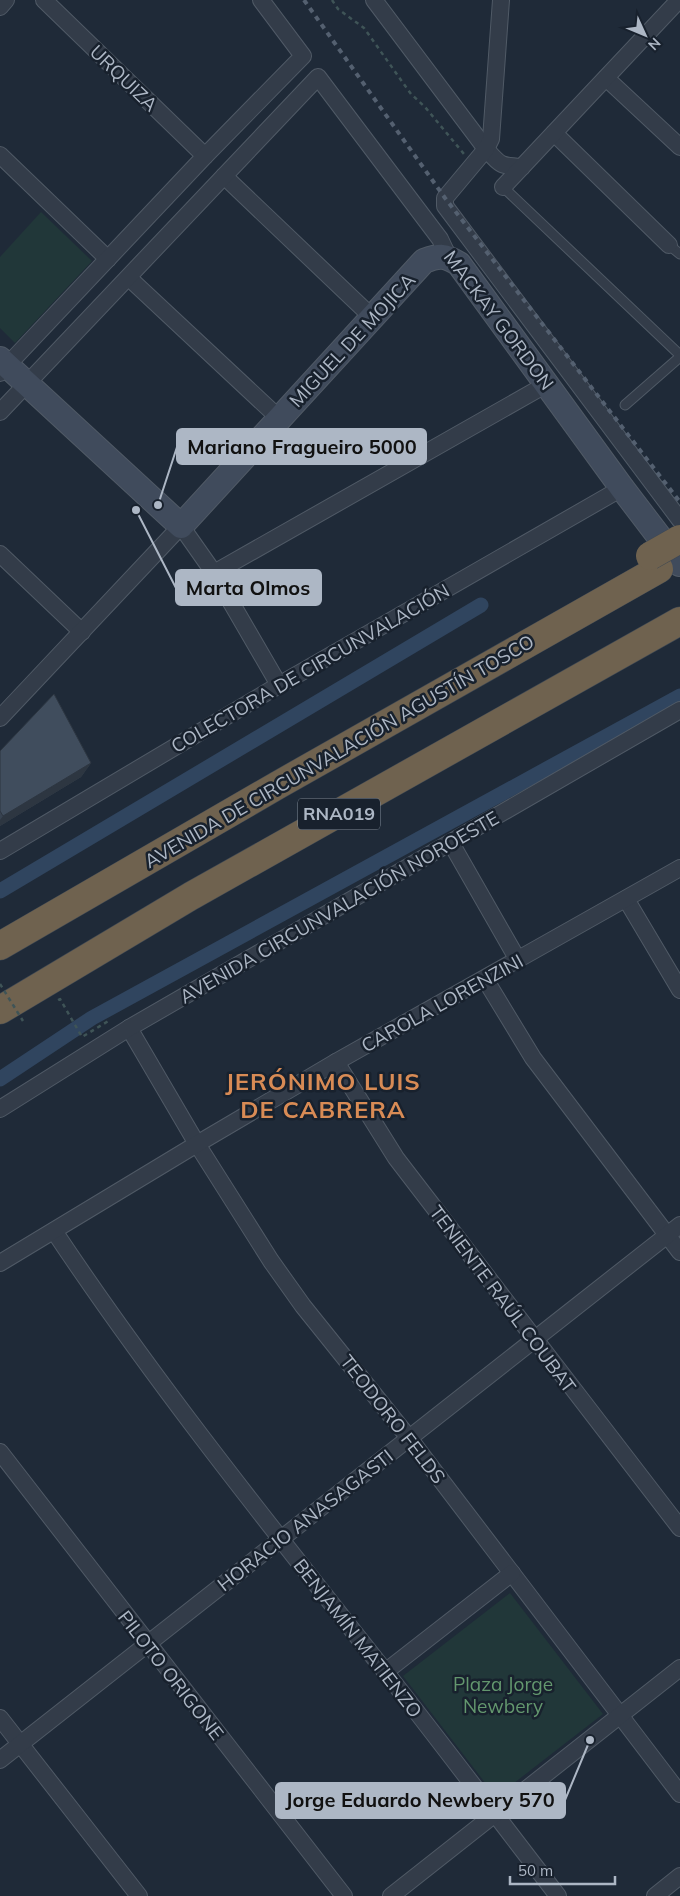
<svg xmlns="http://www.w3.org/2000/svg" width="680" height="1896" font-family="Mulish,sans-serif">
<style>
.green{fill:#213739}
.lines{fill:none;stroke-linecap:round;stroke-linejoin:round}
.canal{stroke:#30455f;stroke-width:15}
.lane-casing{stroke:#505a66;stroke-width:11}
.street-casing{stroke:#505a66;stroke-width:18}
.secondary-casing{stroke:#505a66;stroke-width:26}
.highway-casing{stroke:#3d4753;stroke-width:29}
.path{stroke:#3f5457;stroke-width:2.5;stroke-dasharray:4 4;stroke-linecap:butt}
.lane{stroke:#333c49;stroke-width:9}
.street{stroke:#333c49;stroke-width:16}
.secondary{stroke:#404b5c;stroke-width:24}
.highway{stroke:#6f624f;stroke-width:28}
.rail{stroke:#546070;stroke-width:4;stroke-dasharray:5 5;stroke-linecap:butt}
.highway-bridge-casing{stroke:#3d4753;stroke-width:29;stroke-linecap:butt}
.path-bridge{stroke:#3f5457;stroke-width:2.5;stroke-dasharray:4 4;stroke-linecap:butt}
.highway-bridge{stroke:#6f624f;stroke-width:28}
.wall{fill:#374250}
.shaded-wall{fill:#2d3641}
.building{fill:#404d5d;stroke:#2d3641}
.labels{text-anchor:middle;stroke-width:5;stroke-linejoin:round;paint-order:stroke}
.shield{fill:#18212d;stroke:#808a97;stroke-width:1}
.shield-label{font-size:18px;font-weight:bold;fill:#adb7c5}
.street-label{font-size:19px;fill:#adb7c5;stroke:#18212d}
.park-label{font-size:19px;fill:#63976e;stroke:#18212d}
.district-label{font-size:24px;font-weight:bold;letter-spacing:1px;fill:#d88b55;stroke:#18212d}
.leader{fill:none;stroke:#adb7c5;stroke-width:2}
.callout-dot{fill:#adb7c5;stroke:#18212d;stroke-width:2}
.callout{fill:#adb7c5;stroke:#adb7c5;stroke-width:2}
.callout-label{font-size:20px;text-anchor:middle;font-weight:bold;fill:#111}
</style>
<rect width="100%" height="100%" fill="#1f2a38"/>
<!-- green -->
<g class="green">
<path d="M41 212 92 261 15 343 0 328V257Z"/>
<path d="M510 1593 603 1714 496 1797 403 1676Z"/>
</g>
<g class="lines">
<!-- canal -->
<g class="canal">
<path d="M0 891 481 605"/>
<path d="M0 1079 92 1018 680 696"/>
</g>
<!-- lane casing -->
<g class="lane-casing">
<g id="lane">
<path d="M503 187 680 355"/>
<path d="M669 245 680 254"/>
<path d="M625 405 680 357"/>
</g>
</g>
<!-- street casing -->
<g class="street-casing">
<g id="street">
<path d="M44 0 205 156"/>
<path d="M374 0 486 149C500 165 500 166 522 167"/>
<path d="M501 0 491 139 486 149 445 198V206L680 520"/>
<path d="M0 7 6 0"/>
<path d="M606 78 680 147"/>
<path d="M554 133 669 245"/>
<path d="M0 155 108 259"/>
<path d="M224 176 373 318"/>
<path d="M503 187 679 0"/>
<path d="M129 278 280 419"/>
<path d="M0 373 205 156 303 56 261 0"/>
<path d="M0 412 318 77 440 239 449 258"/>
<path d="M0 554 82 632"/>
<path d="M214 573 547 384"/>
<path d="M0 718 181 526 214 573 279 685"/>
<path d="M451 843 518 960"/>
<path d="M0 851 279 685 622 488"/>
<path d="M626 899 680 990"/>
<path d="M485 979 533 1058 680 1252"/>
<path d="M129 1028 197 1144 271 1261 303 1306 409 1438 680 1794"/>
<path d="M336 1062 396 1158 680 1528"/>
<path d="M0 1109 129 1028 680 710"/>
<path d="M54 1231C156 1384 271 1527 384 1670 443 1745 500 1821 558 1896"/>
<path d="M0 1263 197 1144 336 1062 680 868"/>
<path d="M0 1452 344 1896"/>
<path d="M385 1672 512 1573"/>
<path d="M0 1718 139 1896"/>
<path d="M0 1760 680 1225"/>
<path d="M391 1896 680 1668"/>
<path d="M655 1896 680 1876"/>
</g>
</g>
<!-- secondary casing -->
<g class="secondary-casing">
<path id="secondary" d="M0 359 181 526 424 261C440 255 445 255 459 264L622 488 680 564"/>
</g>
<!-- highway casing -->
<g class="highway-casing">
<g id="highway">
<path d="M0 946 278 785 659 569"/>
<path d="M0 1010 191 896 680 621"/>
</g>
</g>
<!-- path -->
<g class="path">
<path d="M332 0 338 9 364 28 411 94 425 107 464 154"/>
<path d="M58 1000 60 999 82 1037 110 1020"/>
</g>
<!-- lane -->
<use href="#lane" class="lane"/>
<!-- street -->
<use href="#street" class="street"/>
<!-- secondary -->
<use href="#secondary" class="secondary"/>
<!-- highway -->
<use href="#highway" class="highway"/>
<!-- rail -->
<path class="rail" d="M304 0 445 198 680 502"/>
<!-- highway-bridge casing -->
<g class="highway-bridge-casing">
<path id="highway-bridge" d="M650 556 680 539"/>
</g>
<!-- path-bridge -->
<path class="path-bridge" d="M0 984 23 1021"/>
<!-- highway-bridge -->
<use href="#highway-bridge" class="highway-bridge"/>
</g>
<!-- wall -->
<path class="wall" d="M0 751 91 763 81 777 0 826Z"/>
<!-- shaded-wall -->
<path class="shaded-wall" d="M91 763 81 777 0 826V820L3 816Z"/>
<!-- building -->
<path class="building" d="M54 694 91 763 3 816 0 811V751Z"/>
<g class="labels">
<!-- shield labels -->
<rect class="shield" x="298" y="798.5" width="82" height="31" rx="4"/>
<g class="shield-label">
<text x="339" y="820">RNA019</text>
</g>
<!-- street labels -->
<g class="street-label">
<text transform="translate(124 78) rotate(44)" y="7">URQUIZA</text>
<text transform="translate(499 320) rotate(53)" y="7">MACKAY GORDON</text>
<text transform="translate(352 340) rotate(-47)" y="7">MIGUEL DE MOJICA</text>
<text transform="translate(310 668) rotate(-30)" y="7">COLECTORA DE CIRCUNVALACIÓN</text>
<text transform="translate(339 751) rotate(-30)" y="7">AVENIDA DE CIRCUNVALACIÓN AGUSTÍN TOSCO</text>
<text transform="translate(339 907) rotate(-30)" y="7">AVENIDA CIRCUNVALACIÓN NOROESTE</text>
<text transform="translate(442 1003) rotate(-29)" y="7">CAROLA LORENZINI</text>
<text transform="translate(503 1299) rotate(53)" y="7">TENIENTE RAÚL COUBAT</text>
<text transform="translate(393 1419) rotate(52)" y="7">TEODORO FELDS</text>
<text transform="translate(305 1520) rotate(-38)" y="7">HORACIO ANASAGASTI</text>
<text transform="translate(358 1638) rotate(52)" y="7">BENJAMÍN MATIENZO</text>
<text transform="translate(171 1675) rotate(52)" y="7">PILOTO ORIGONE</text>
</g>
<!-- park labels -->
<g class="park-label">
<text x="503" y="1691">Plaza Jorge<tspan x="503" dy="22">Newbery</tspan></text>
</g>
<!-- district labels -->
<g class="district-label">
<text x="323" y="1090">JERÓNIMO LUIS<tspan x="323" dy="28">DE CABRERA</tspan></text>
</g>
</g>
<!-- callouts -->
<path class="leader" d="M158 505L177 447M136 510L176 588M590 1740L565 1800"/>
<g class="callout-dot">
<circle cx="158" cy="505" r="5"/>
<circle cx="136" cy="510" r="5"/>
<circle cx="590" cy="1740" r="5"/>
</g>
<g class="callout">
<rect x="177" y="429" width="249" height="35" rx="5"/>
<rect x="176" y="570" width="145" height="35" rx="5"/>
<rect x="276" y="1783" width="289" height="35" rx="5"/>
</g>
<g class="callout-label">
<text x="302" y="454">Mariano Fragueiro 5000</text>
<text x="248" y="595">Marta Olmos</text>
<text x="420" y="1807">Jorge Eduardo Newbery 570</text>
</g>
<!-- north arrow -->
<g transform="translate(645 35) rotate(134)" stroke="#18212d" stroke-width="4" paint-order="stroke">
<path d="M0-4L9 19L0 12L-9 19Z" fill="#adb7c5"/>
<text y="-8" font-size="14" font-weight="bold" text-anchor="middle" fill="#adb7c5">N</text>
</g>
<!-- scale -->
<path d="M510 1876v8h105v-8" fill="none" stroke="#adb7c5" stroke-width="2.5"/>
<text x="518" y="1876" font-size="15" fill="#adb7c5" stroke="#18212d" stroke-width="4" paint-order="stroke">50 m</text>
</svg>
